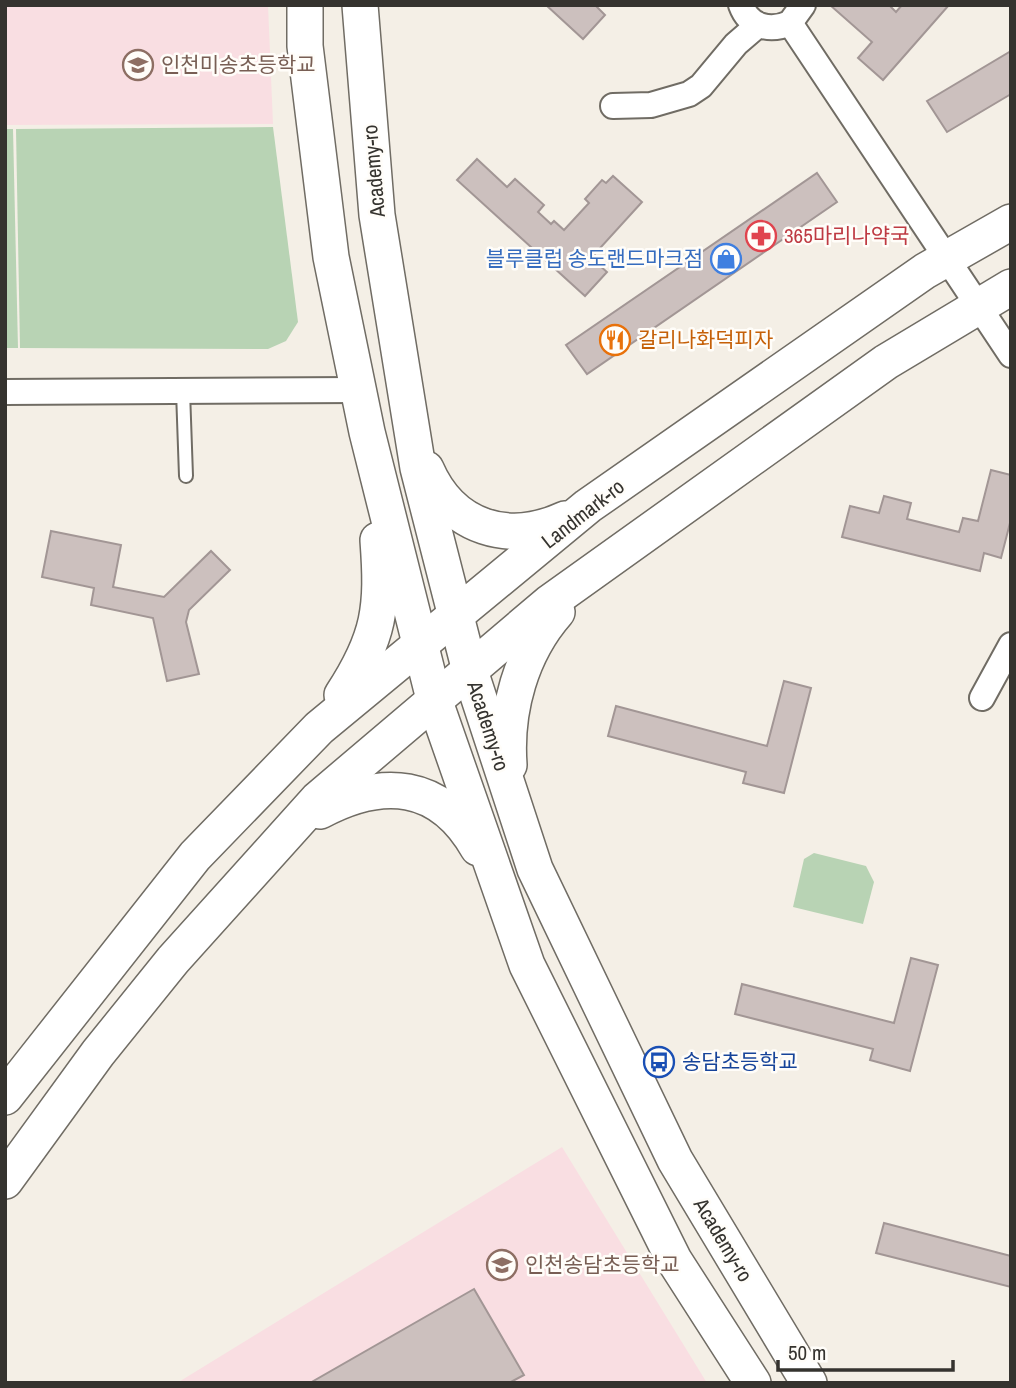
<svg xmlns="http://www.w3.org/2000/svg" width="1016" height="1388" font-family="'Archivo Narrow','Noto Sans KR',sans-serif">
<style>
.education{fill:#f9dee2}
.green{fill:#b8d3b4}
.building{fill:#ccc0be;stroke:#a29695;stroke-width:2}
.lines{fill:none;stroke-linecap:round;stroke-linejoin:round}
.lane-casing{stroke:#706c64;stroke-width:16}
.street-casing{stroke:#706c64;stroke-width:28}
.secondary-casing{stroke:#706c64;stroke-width:38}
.lane{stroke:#fff;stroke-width:12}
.street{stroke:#fff;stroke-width:24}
.secondary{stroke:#fff;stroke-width:35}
.labels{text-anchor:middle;stroke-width:5;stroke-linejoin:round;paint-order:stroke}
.education-label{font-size:21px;fill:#785e54;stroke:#fffdf9;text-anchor:start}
.street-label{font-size:21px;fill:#35332f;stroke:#fffdf9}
.health-label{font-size:21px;fill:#be3a42;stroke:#fffdf9;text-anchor:start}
.shop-label{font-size:21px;fill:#366cbe;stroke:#fffdf9;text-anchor:end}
.food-label{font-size:21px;fill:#c56008;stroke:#fffdf9;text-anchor:start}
.transit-label{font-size:21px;fill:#164399;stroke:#fffdf9;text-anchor:start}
</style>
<rect width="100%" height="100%" fill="#f4efe6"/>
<!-- education -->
<g class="education">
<path d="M5 5H268L273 124 5 125Z"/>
<path d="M562 1147 707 1383H177Z"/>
</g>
<!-- green -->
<g class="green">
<path d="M273 127 298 322 286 341 268 349 20 348 16 129Z"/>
<path d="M5 129H13L18 348H5Z"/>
<path d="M814 853 866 866 874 882 863 924 793 907 804 859Z"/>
</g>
<!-- building -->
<g class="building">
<path d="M546 5H595L605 15 583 39Z"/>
<path d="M830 5H889L896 12 902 5H949L883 80 858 58 872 42Z"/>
<path d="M1011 51V94L947 132 927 101Z"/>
<path d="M477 159 507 187 515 179 544 205 538 212 551 224 554 221 564 230 589 203 585 199 602 180 606 183 613 176 642 202 591 258 607 272 585 296 457 180Z"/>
<path d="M817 173 837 202 587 374 566 345Z"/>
<path d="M991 470 1011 475V519L1001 558 984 553 980 571 842 537 850 506 879 513 884 496 911 503 907 519 959 532 963 518 978 521Z"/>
<path d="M51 531 121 545 113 587 164 597 211 551 230 570 189 610 186 622 199 674 167 681 153 618 91 605 94 588 42 577Z"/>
<path d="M784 681 811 688 784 793 743 783 746 772 608 736 616 706 767 746Z"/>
<path d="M911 958 938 965 910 1071 870 1060 873 1049 735 1014 742 984 894 1023Z"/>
<path d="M884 1223 1011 1256V1287L876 1253Z"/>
<path d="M474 1289 524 1375 509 1383H310Z"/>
</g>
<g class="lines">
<!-- lane casing -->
<g class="lane-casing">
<path id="lane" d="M183 391 186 476"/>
</g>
<!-- street casing -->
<g class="street-casing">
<g id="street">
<path d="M741 5C749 27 770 32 790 23L803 5"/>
<path d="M790 23 1011 355"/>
<path d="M613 106 651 105 689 94 701 86 736 44 758 25"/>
<path d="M5 392 358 390"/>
<path d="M982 698 1011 645"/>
</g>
</g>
<!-- secondary casing -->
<g class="secondary-casing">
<g id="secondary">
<path d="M305 5V46L331 257 367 432 434 699 527 965 674 1260 753 1383"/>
<path d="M360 5 377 215 418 468 470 671 535 869 675 1160 809 1383"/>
<path d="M426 469C452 529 509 545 565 519"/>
<path d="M342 695C380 637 383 607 378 540"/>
<path d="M509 765C505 710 521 653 557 612"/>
<path d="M320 811C382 778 440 781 478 848"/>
<path d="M5 1097 195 856 319 728 588 506 925 271 1011 222"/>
<path d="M5 1181 98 1053 173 960 318 799 549 603 886 362 1011 287"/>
</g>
</g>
<!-- lane -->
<use href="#lane" class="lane"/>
<!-- street -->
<use href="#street" class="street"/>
<!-- secondary -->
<use href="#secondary" class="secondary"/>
</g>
<!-- icons -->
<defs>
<g id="school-ring" transform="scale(1.575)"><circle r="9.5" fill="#fffdf9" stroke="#8d6e63" stroke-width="1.5"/><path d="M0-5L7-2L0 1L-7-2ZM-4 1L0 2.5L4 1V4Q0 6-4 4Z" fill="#8d6e63"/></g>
<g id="pharmacy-ring" transform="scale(1.575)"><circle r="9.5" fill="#fffdf9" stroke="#e0444e" stroke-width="1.5"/><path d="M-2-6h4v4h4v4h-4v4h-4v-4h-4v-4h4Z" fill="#e0444e"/></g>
<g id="shop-ring" transform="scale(1.575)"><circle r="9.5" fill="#fffdf9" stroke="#3f7fe0" stroke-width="1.5"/><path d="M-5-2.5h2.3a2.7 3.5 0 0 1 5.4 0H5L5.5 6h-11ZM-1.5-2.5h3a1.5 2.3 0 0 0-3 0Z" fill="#3f7fe0"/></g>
<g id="restaurant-ring" transform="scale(1.575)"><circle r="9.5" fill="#fffdf9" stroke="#e8710a" stroke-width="1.5"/><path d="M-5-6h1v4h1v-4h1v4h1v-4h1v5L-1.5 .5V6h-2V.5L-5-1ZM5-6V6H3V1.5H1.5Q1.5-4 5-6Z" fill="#e8710a"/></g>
<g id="bus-ring" transform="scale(1.575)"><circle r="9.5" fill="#fffdf9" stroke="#1a4fb4" stroke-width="1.5"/><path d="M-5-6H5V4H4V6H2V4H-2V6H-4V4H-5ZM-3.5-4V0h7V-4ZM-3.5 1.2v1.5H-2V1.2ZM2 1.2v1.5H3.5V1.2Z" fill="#1a4fb4"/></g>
</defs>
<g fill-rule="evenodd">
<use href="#school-ring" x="138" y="65"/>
<use href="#pharmacy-ring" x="761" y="236"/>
<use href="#shop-ring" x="726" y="259"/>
<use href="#restaurant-ring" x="615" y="340"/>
<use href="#bus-ring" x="659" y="1062"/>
<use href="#school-ring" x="502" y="1265"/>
</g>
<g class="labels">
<!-- education labels -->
<g class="education-label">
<text x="161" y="72">인천미송초등학교</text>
<text x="525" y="1272">인천송담초등학교</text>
</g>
<!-- street labels -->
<g class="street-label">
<text transform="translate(374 171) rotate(-95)" y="7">Academy-ro</text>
<text transform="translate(583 514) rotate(-38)" y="7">Landmark-ro</text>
<text transform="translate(488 726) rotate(72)" y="7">Academy-ro</text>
<text transform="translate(723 1240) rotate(59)" y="7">Academy-ro</text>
</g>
<!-- health labels -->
<g class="health-label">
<text x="784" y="243">365마리나약국</text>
</g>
<!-- shop labels -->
<g class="shop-label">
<text x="703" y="266">블루클럽 송도랜드마크점</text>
</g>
<!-- food labels -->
<g class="food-label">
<text x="638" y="347">갈리나화덕피자</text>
</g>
<!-- transit labels -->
<g class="transit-label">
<text x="682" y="1069">송담초등학교</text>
</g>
</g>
<!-- border -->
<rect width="1016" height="1388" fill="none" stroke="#35332f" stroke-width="14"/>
<!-- scale -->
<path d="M778 1360v10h175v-10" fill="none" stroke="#35332f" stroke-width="3.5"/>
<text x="788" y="1360" font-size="21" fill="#35332f" stroke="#fffdf9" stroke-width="5" paint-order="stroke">50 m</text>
</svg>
